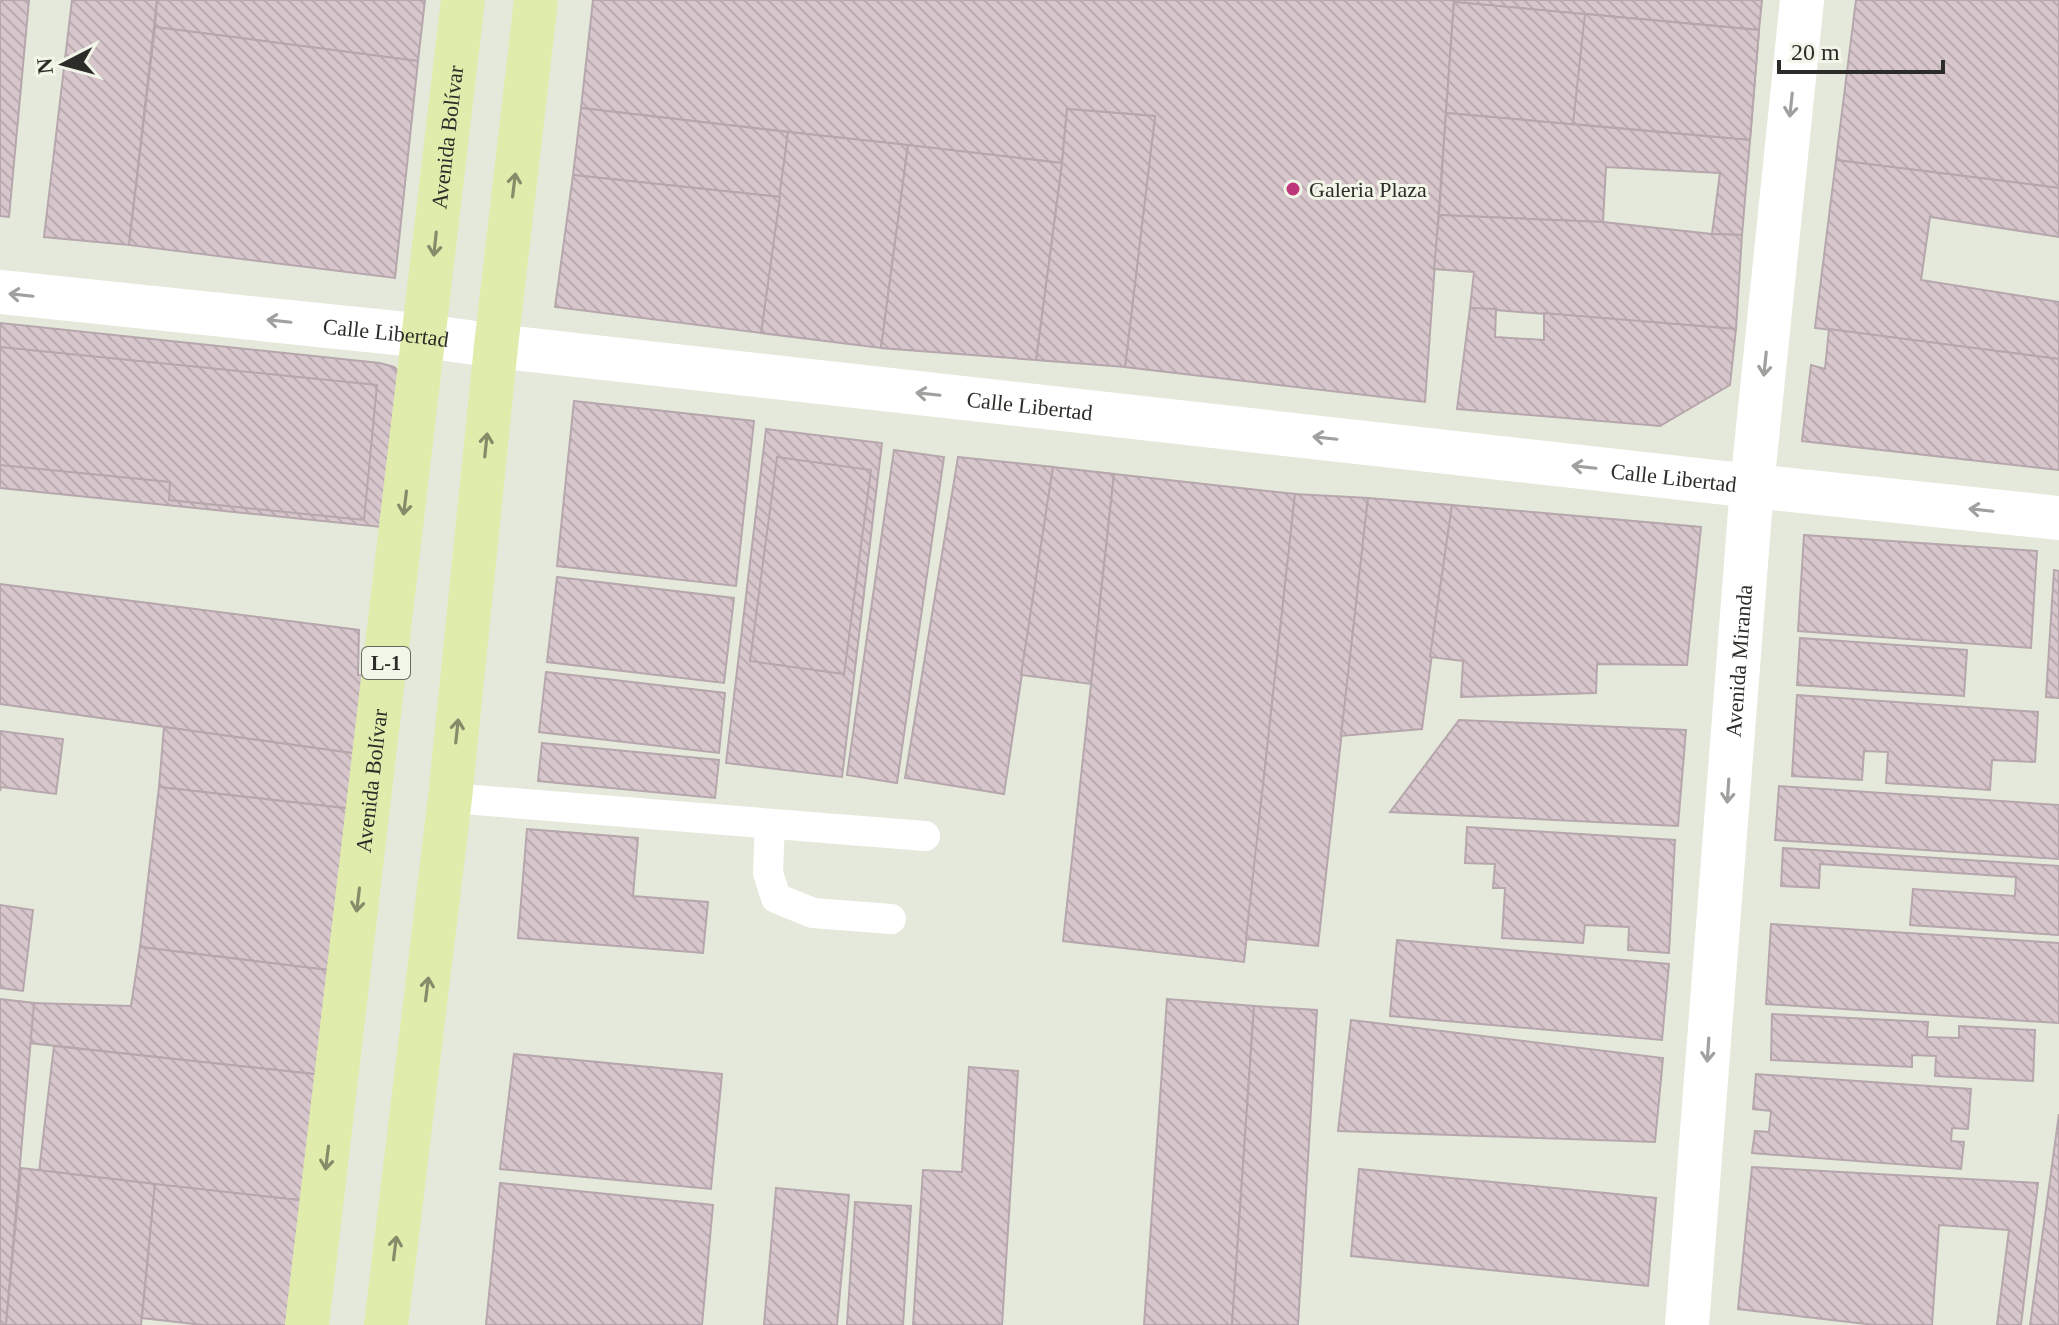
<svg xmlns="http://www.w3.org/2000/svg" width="2059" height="1325" font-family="Georgia,serif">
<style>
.building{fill:url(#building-back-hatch);stroke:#b6a7ac;stroke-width:2}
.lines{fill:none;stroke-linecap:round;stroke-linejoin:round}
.lane{stroke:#fff;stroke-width:30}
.street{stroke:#fff;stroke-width:44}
.primary{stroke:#dfecac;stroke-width:44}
.oneway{stroke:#a0a09e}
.oneway2{stroke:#868c6a}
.poi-dot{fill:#bd3677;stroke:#f2f6e8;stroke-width:3}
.labels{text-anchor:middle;stroke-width:6;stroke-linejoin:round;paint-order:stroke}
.shield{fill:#f2f6e8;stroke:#676962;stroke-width:2}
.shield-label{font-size:20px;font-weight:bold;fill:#2c2d28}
.street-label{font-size:22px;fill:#2c2d28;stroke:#f2f6e8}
.poi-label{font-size:22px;fill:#2c2d28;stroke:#f2f6e8;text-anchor:start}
</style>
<defs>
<pattern id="building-back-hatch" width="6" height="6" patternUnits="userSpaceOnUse" patternTransform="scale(2)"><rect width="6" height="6" fill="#d7c7cc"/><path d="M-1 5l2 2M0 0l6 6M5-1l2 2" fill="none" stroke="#b9abaf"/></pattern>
</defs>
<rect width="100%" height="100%" fill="#e5e9db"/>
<!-- building -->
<g class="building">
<path d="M0 0H17L0 145Z"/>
<path d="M0 0H29L9 217 0 216Z"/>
<path d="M72 0H157L129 245 44 237Z"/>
<path d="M157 0H425L418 61 155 27Z"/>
<path d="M593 0H1454L1425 402 1125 367 1155 116 1067 109 1062 163 581 108Z"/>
<path d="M1454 0H1762L1759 30 1454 2Z"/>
<path d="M1856 0H2059V188L1836 160Z"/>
<path d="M1454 2 1759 30 1750 140 1446 113Z"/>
<path d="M1585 14 1759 30 1750 140 1573 124Z"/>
<path d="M155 27 418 61 395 278 129 245Z"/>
<path d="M581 108 788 132 780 197 573 175Z"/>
<path d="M1067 109 1155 116 1125 367 1036 360 1062 163Z"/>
<path d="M1446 113 1750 140 1742 235 1712 234 1720 173 1606 167 1603 222 1439 215Z"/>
<path d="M788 132 908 145 881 348 761 333Z"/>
<path d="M908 145 1062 163 1036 360 881 348Z"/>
<path d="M1836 160 2059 188V237L1930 217 1921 280 2059 302V359L1815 328Z"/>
<path d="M573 175 780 197 761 333 555 307Z"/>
<path d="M1439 215 1603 222 1712 234 1742 235 1736 329 1470 308 1474 272 1434 269Z"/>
<path d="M1470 308 1496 309 1495 337 1544 340V313L1736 329 1730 385 1660 426 1457 409Z"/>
<path d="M0 323 380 363 394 367 401 374 391 528 0 488Z"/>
<path d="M1829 329 2059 359V470L1802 441 1811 365 1825 369Z"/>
<path d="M0 347 377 385 364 520 169 500 170 482 0 465Z"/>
<path d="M574 401 754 421 736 586 557 566Z"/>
<path d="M766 429 882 443 842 777 726 763Z"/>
<path d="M894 450 944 457 897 783 847 775Z"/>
<path d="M777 457 871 470 844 674 750 661Z"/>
<path d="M958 457 1053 467 1004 794 905 778Z"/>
<path d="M1053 467 1114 474 1091 684 1021 675Z"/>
<path d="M1114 474 1295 494 1244 962 1063 941Z"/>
<path d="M1295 494 1368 498 1318 946 1246 939Z"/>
<path d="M1368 498 1452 505 1422 729 1341 736Z"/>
<path d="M1452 505 1701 527 1687 665 1597 664 1596 693 1461 697 1463 661 1430 657Z"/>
<path d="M1804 535 2037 551 2031 648 1798 631Z"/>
<path d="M2054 570 2059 571V698L2046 697Z"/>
<path d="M557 577 734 598 724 683 547 662Z"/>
<path d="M0 584 359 630 358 675 371 676 359 754 0 704Z"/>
<path d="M1800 638 1967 650 1964 696 1797 685Z"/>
<path d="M546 672 725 693 719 753 539 732Z"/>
<path d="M1797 695 2038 712 2035 762 1992 760 1990 790 1886 783 1888 752 1864 751 1862 780 1792 776Z"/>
<path d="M1459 720 1686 730 1678 826 1390 812Z"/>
<path d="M164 727 359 754 353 809 159 787Z"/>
<path d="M0 731 63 739 56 794 1 787 0 791Z"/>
<path d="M542 743 719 760 715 798 538 781Z"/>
<path d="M1779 786 2059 805V859L1775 840Z"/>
<path d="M159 787 353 809 337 971 140 947Z"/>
<path d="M1467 827 1675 840 1669 953 1628 950 1629 927 1585 925 1583 943 1502 938 1505 888H1493L1495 864 1465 863Z"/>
<path d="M527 829 638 838 633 896 708 902 703 953 518 938Z"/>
<path d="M1783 848 2059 866V935L1910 925 1913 889 2015 896 2016 877 1820 864 1819 888 1781 886Z"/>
<path d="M0 905 33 910 23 991 0 988Z"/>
<path d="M1771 924 2059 943V1023L1766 1004Z"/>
<path d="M1397 940 1669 964 1662 1040 1390 1016Z"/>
<path d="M140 947 337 971 323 1075 29 1043 34 1003 131 1006Z"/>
<path d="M0 999 34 1003 6 1325H0Z"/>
<path d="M1167 999 1254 1006 1232 1325H1144Z"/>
<path d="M1254 1006 1317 1010 1298 1325H1232Z"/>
<path d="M1772 1014 1928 1022 1927 1037 1959 1038V1026L2035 1030 2033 1081 1935 1076 1936 1056 1912 1055V1067L1771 1060Z"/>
<path d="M1351 1020 1663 1058 1655 1142 1338 1131Z"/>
<path d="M54 1046 323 1075 307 1201 39 1172Z"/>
<path d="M514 1054 722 1074 711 1189 500 1169Z"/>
<path d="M969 1067 1018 1071 1002 1325H913L923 1170 962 1172Z"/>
<path d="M1756 1074 1971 1089 1968 1129 1952 1128 1951 1141 1964 1142 1961 1169 1752 1153 1755 1131 1769 1132 1771 1111 1753 1109Z"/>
<path d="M2059 1114V1325H2030Z"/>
<path d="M1752 1167 2038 1183 2021 1325H1997L2009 1230 1939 1225 1932 1325H1875L1738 1309Z"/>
<path d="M21 1168 155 1184 141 1325H6Z"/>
<path d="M1359 1169 1656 1198 1648 1286 1351 1256Z"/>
<path d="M500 1183 713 1205 702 1325H486Z"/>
<path d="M155 1184 307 1201 292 1325H203L142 1318Z"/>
<path d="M776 1188 849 1195 837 1325H764Z"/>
<path d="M855 1202 911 1206 903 1325H847Z"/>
</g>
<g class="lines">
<!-- lane -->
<g class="lane">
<path d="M450 798 925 836"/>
<path d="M770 824 768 873 776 898 813 913 891 919"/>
</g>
<!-- street -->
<g class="street">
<path id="s1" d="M0 292 425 336 496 346 1752 486 2059 518"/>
<path id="s2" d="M1687 1325 1752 486 1802 0"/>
</g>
<!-- primary -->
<g class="primary">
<path id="s3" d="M307 1325 463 0"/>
<path d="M386 1325 450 798 496 346 536 0"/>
</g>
</g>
<!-- one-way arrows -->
<defs><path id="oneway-shaft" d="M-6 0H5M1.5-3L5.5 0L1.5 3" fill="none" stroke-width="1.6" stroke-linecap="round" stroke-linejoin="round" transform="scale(2)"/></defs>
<g class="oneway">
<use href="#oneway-shaft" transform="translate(1791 105) rotate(96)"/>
<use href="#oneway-shaft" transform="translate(21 295) rotate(-174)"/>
<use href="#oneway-shaft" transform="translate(279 321) rotate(-174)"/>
<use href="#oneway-shaft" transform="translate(1765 364) rotate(96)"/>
<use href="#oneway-shaft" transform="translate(928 394) rotate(-174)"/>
<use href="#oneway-shaft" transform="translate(1325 438) rotate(-174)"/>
<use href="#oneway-shaft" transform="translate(1584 467) rotate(-174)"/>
<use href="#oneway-shaft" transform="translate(1981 510) rotate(-174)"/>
<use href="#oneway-shaft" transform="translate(1728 791) rotate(94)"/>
<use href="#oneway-shaft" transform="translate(1708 1050) rotate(94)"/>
</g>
<g class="oneway2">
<use href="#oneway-shaft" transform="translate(514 185) rotate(-83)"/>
<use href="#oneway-shaft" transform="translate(435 244) rotate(96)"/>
<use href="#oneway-shaft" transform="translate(486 445) rotate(-84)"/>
<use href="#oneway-shaft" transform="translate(405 503) rotate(97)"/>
<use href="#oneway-shaft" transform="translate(457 731) rotate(-84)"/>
<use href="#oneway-shaft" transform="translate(358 900) rotate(97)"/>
<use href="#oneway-shaft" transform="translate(427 989) rotate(-83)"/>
<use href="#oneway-shaft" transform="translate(327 1158) rotate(97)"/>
<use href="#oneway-shaft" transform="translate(395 1248) rotate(-83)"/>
</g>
<!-- markers -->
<circle class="poi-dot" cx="1293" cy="189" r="8"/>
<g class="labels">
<!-- shield labels -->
<rect class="shield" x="362" y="647" width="48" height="32" rx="6"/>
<g class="shield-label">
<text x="386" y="670">L-1</text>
</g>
<!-- street labels -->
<g class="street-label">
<text dy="8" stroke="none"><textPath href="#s3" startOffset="1196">Avenida Bolívar</textPath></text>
<text dy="8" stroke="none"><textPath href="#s1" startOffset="388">Calle Libertad</textPath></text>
<text dy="8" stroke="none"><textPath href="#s1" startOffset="1036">Calle Libertad</textPath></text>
<text dy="8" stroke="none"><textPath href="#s1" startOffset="1684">Calle Libertad</textPath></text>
<text dy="8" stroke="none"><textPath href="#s2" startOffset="666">Avenida Miranda</textPath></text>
<text dy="8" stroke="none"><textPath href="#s3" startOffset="548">Avenida Bolívar</textPath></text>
</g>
<!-- poi labels -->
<g class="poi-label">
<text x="1309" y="197">Galeria Plaza</text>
</g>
</g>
<!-- north arrow -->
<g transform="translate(64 64) rotate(264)" stroke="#f2f6e8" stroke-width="6" paint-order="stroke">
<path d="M0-6L14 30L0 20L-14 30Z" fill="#2c2d28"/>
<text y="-12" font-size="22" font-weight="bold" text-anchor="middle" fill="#2c2d28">N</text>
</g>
<!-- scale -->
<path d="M1779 60v12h164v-12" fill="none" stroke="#2c2d28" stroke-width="4"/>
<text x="1791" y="60" font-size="24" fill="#2c2d28" stroke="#f2f6e8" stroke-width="6" paint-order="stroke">20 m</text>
</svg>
